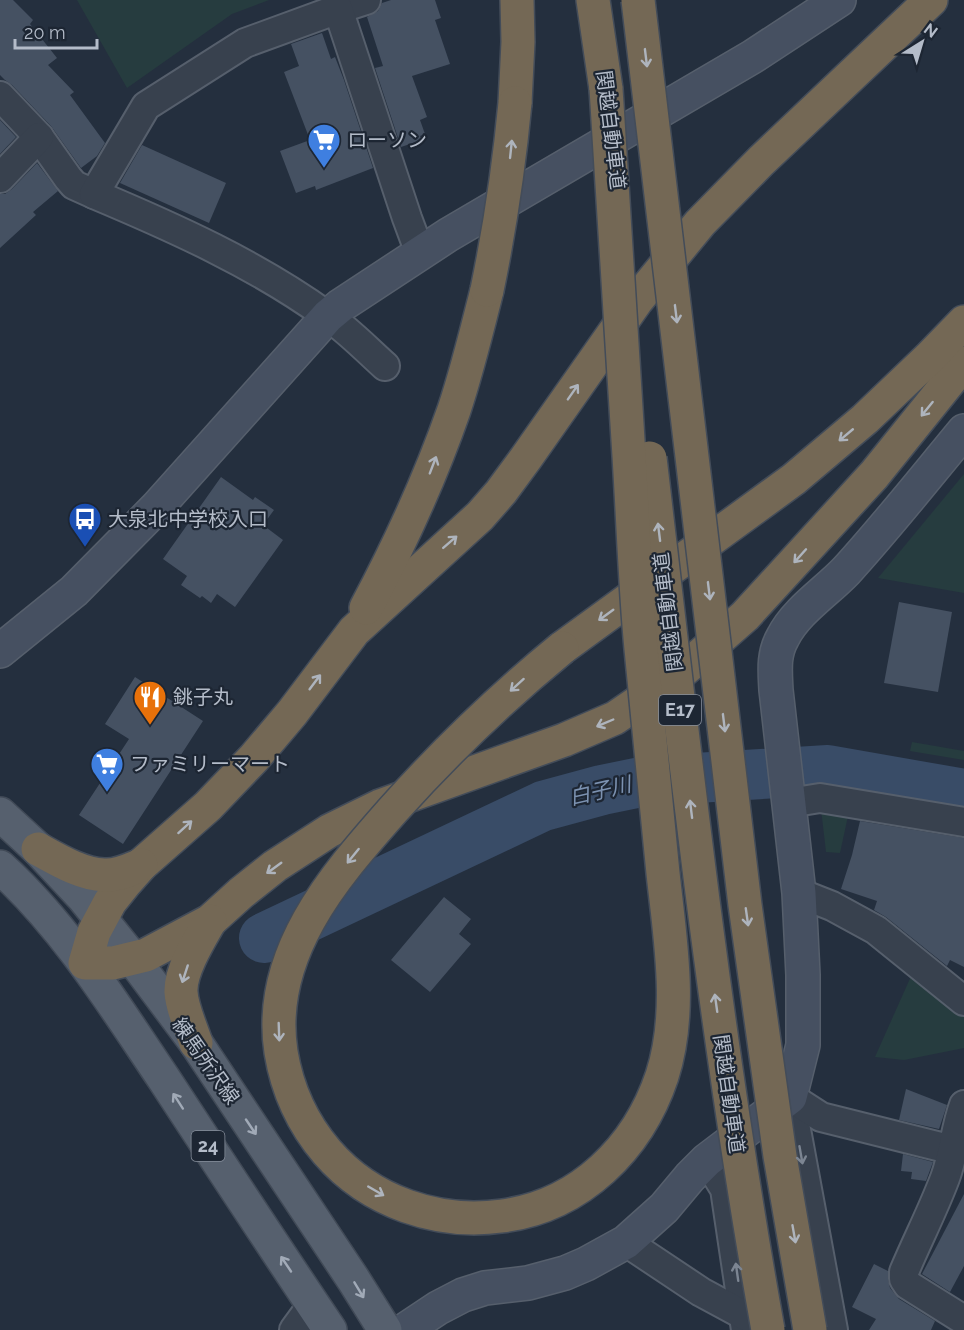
<svg xmlns="http://www.w3.org/2000/svg" width="964" height="1330" font-family="Raleway,'Noto Sans JP',sans-serif">
<style>
.green{fill:#263c3f}
.lines{fill:none;stroke-linecap:round;stroke-linejoin:round}
.river{stroke:#394c67;stroke-width:50}
.building{fill:#455162}
.street-casing{stroke:#565f6c;stroke-width:32}
.secondary-casing{stroke:#565f6c;stroke-width:36}
.primary-casing{stroke:#414a57;stroke-width:36}
.highway-casing{stroke:#434c59;stroke-width:36}
.street{stroke:#38414e;stroke-width:28}
.secondary{stroke:#465061;stroke-width:33}
.primary{stroke:#56606e;stroke-width:33}
.highway{stroke:#746855;stroke-width:33}
.highway-bridge-casing{stroke:#434c59;stroke-width:36;stroke-linecap:butt}
.highway-bridge{stroke:#746855;stroke-width:33}
.oneway{stroke:#aeb4bd}
.oneway2{stroke:#a1aab7}
.oneway3{stroke:#7c8592}
.labels{text-anchor:middle;stroke-width:4.5;stroke-linejoin:round;paint-order:stroke}
.shield{fill:#1d2633;stroke:#878f9c;stroke-width:1.5}
.shield-label{font-size:18px;font-weight:bold;fill:#b4bcc9}
.street-label{font-size:20px;fill:#b4bcc9;stroke:#1d2633}
.poi-label{font-size:20px;fill:#b4bcc9;stroke:#1d2633;text-anchor:start}
.water-label{font-size:21px;font-style:italic;fill:#7c92b1;stroke:#1d2633}
</style>
<rect width="100%" height="100%" fill="#242f3e"/>
<!-- green -->
<g class="green">
<path d="M77 0H269L232 14 127 88Z"/>
<path d="M964 474V593L878 578Z"/>
<path d="M912 742 964 751V760L910 751Z"/>
<path d="M821 809 848 816 840 853 826 852Z"/>
<path d="M912 974 964 1016V1048L904 1060 875 1057Z"/>
</g>
<g class="lines">
<!-- river -->
<path class="river" d="M264 938 543 806 602 790 646 781 828 770 964 794"/>
</g>
<!-- building -->
<g class="building">
<path d="M0 0H13L33 20 30 24 57 58 48 65 74 92 70 95 105 143 97 156 81 168 51 126 12 85 5 80 0 75Z"/>
<path d="M391 0H435L441 18 435 20 450 64 412 76 427 117 420 120 425 134 420 136 422 140 401 147 375 68 383 66 367 17 378 11 382 3Z"/>
<path d="M322 33 331 59 335 57 344 80 373 168 316 190 315 186 296 193 280 151 310 140 284 72 299 66 291 44Z"/>
<path d="M0 120 16 137 0 154Z"/>
<path d="M142 145 226 183 209 223 120 183Z"/>
<path d="M37 163 58 191 33 212 36 215 0 248V194H5L12 189Z"/>
<path d="M221 477 253 500 255 497 274 510 263 525 283 540 235 607 217 594 211 603 202 596 200 598 181 585 187 576 163 559Z"/>
<path d="M899 602 952 612 938 692 884 683Z"/>
<path d="M135 677 203 721 123 844 79 815 129 739 105 724Z"/>
<path d="M860 821 964 838V967L950 960 947 966 886 917 874 910 877 901 841 889 852 855Z"/>
<path d="M444 897 471 919 459 934 471 944 430 992 391 960Z"/>
<path d="M906 1089 947 1105 939 1129 899 1120Z"/>
<path d="M903 1154 933 1162 926 1181 911 1179 912 1172 901 1171Z"/>
<path d="M964 1194V1266L950 1292 922 1274Z"/>
<path d="M874 1264 888 1271V1279L890 1288 899 1299 935 1321 931 1330H869L876 1319 852 1307Z"/>
</g>
<g class="lines">
<!-- street casing -->
<g class="street-casing">
<g id="street">
<path d="M338 9 366 0"/>
<path d="M0 96 39 137 68 178 74 185 94 194"/>
<path d="M0 178 39 137"/>
<path d="M385 366C366 349 347 329 326 315 255 264 175 228 94 194L146 106 245 43 338 9 407 218 420 253"/>
<path d="M789 803 820 798 964 822"/>
<path d="M799 893 832 906 876 930 964 1001"/>
<path d="M790 1097 833 1330"/>
<path d="M790 1097 821 1117 953 1150"/>
<path d="M964 1105C955 1129 954 1154 945 1178 933 1210 917 1241 904 1272V1279L908 1285 964 1320"/>
<path d="M707 1160 725 1189 746 1330"/>
<path d="M626 1242 701 1292 755 1321"/>
<path d="M294 1330 313 1304"/>
</g>
</g>
<!-- secondary casing -->
<g class="secondary-casing">
<g id="secondary">
<path d="M0 651 74 591 157 507 328 316 340 306 448 235 752 57 839 0"/>
<path d="M405 1330 438 1308 463 1295 485 1288 528 1283 565 1273 586 1264 626 1242 664 1208 690 1177 707 1160 790 1097 803 1045V975L799 893 776 690C775 671 773 654 783 637 796 611 826 592 846 571 887 526 925 478 964 431"/>
</g>
</g>
<!-- primary casing -->
<g class="primary-casing">
<g id="primary">
<path d="M0 814 38 849 83 897 133 959 196 1043 353 1279 385 1330"/>
<path d="M0 867C66 927 114 1005 164 1079 219 1163 274 1247 330 1330"/>
</g>
</g>
<!-- highway casing -->
<g class="highway-casing">
<g id="highway">
<path d="M593 0 606 89"/>
<path d="M931 0 761 161 700 223 637 300 526 458 501 492 480 516 354 631 292 713 254 758 208 806 141 865 126 882 110 902 94 932 85 963H113L146 955 210 921 241 893 275 866 329 831 380 806 564 740 615 718 679 674 745 616 874 475 964 363"/>
<path d="M515 103 518 42 517 0"/>
<path d="M366 608C400 544 430 479 454 410 467 371 477 330 487 290"/>
<path d="M562 648 794 479 865 419 929 358 964 322"/>
<path d="M38 849C58 860 81 874 104 875 117 876 129 870 141 865"/>
<path d="M196 1043C191 1027 182 1009 181 992 180 971 199 940 210 921"/>
</g>
</g>
<!-- street -->
<use href="#street" class="street"/>
<!-- secondary -->
<use href="#secondary" class="secondary"/>
<!-- primary -->
<use href="#primary" class="primary"/>
<!-- highway -->
<use href="#highway" class="highway"/>
<!-- highway-bridge casing -->
<g class="highway-bridge-casing">
<g id="highway-bridge">
<path d="M638 0 745 905 780 1156 810 1330"/>
<path d="M487 290C500 227 509 167 515 103"/>
<path d="M650 458C684 749 716 1041 768 1330"/>
<path d="M562 648C501 698 445 752 393 810 333 878 266 955 281 1052 287 1089 303 1124 327 1152 370 1202 438 1225 502 1216 580 1206 638 1148 662 1076 683 1011 670 939 663 873 656 798 648 724 641 649 635 585 633 520 629 456 621 333 614 211 606 89"/>
</g>
</g>
<!-- highway-bridge -->
<use href="#highway-bridge" class="highway-bridge"/>
</g>
<!-- one-way arrows -->
<defs><path id="oneway-shaft" d="M-6 0H5M1.5-3L5.5 0L1.5 3" fill="none" stroke-width="1.6" stroke-linecap="round" stroke-linejoin="round" transform="scale(1.5)"/></defs>
<g class="oneway">
<use href="#oneway-shaft" transform="translate(646 58) rotate(83)"/>
<use href="#oneway-shaft" transform="translate(511 149) rotate(-84)"/>
<use href="#oneway-shaft" transform="translate(676 314) rotate(83)"/>
<use href="#oneway-shaft" transform="translate(573 392) rotate(-55)"/>
<use href="#oneway-shaft" transform="translate(927 409) rotate(129)"/>
<use href="#oneway-shaft" transform="translate(846 435) rotate(140)"/>
<use href="#oneway-shaft" transform="translate(433 465) rotate(-69)"/>
<use href="#oneway-shaft" transform="translate(659 532) rotate(-97)"/>
<use href="#oneway-shaft" transform="translate(450 542) rotate(-41)"/>
<use href="#oneway-shaft" transform="translate(800 556) rotate(132)"/>
<use href="#oneway-shaft" transform="translate(709 591) rotate(83)"/>
<use href="#oneway-shaft" transform="translate(606 615) rotate(144)"/>
<use href="#oneway-shaft" transform="translate(315 682) rotate(-53)"/>
<use href="#oneway-shaft" transform="translate(517 685) rotate(138)"/>
<use href="#oneway-shaft" transform="translate(605 723) rotate(157)"/>
<use href="#oneway-shaft" transform="translate(724 723) rotate(83)"/>
<use href="#oneway-shaft" transform="translate(691 809) rotate(-97)"/>
<use href="#oneway-shaft" transform="translate(185 827) rotate(-42)"/>
<use href="#oneway-shaft" transform="translate(353 856) rotate(129)"/>
<use href="#oneway-shaft" transform="translate(274 868) rotate(144)"/>
<use href="#oneway-shaft" transform="translate(747 917) rotate(82)"/>
<use href="#oneway-shaft" transform="translate(185 974) rotate(108)"/>
<use href="#oneway-shaft" transform="translate(716 1003) rotate(-98)"/>
<use href="#oneway-shaft" transform="translate(279 1032) rotate(88)"/>
<use href="#oneway-shaft" transform="translate(376 1191) rotate(30)"/>
<use href="#oneway-shaft" transform="translate(794 1234) rotate(80)"/>
</g>
<g class="oneway2">
<use href="#oneway-shaft" transform="translate(178 1101) rotate(-123)"/>
<use href="#oneway-shaft" transform="translate(251 1127) rotate(56)"/>
<use href="#oneway-shaft" transform="translate(286 1264) rotate(-124)"/>
<use href="#oneway-shaft" transform="translate(359 1290) rotate(59)"/>
</g>
<g class="oneway3">
<use href="#oneway-shaft" transform="translate(801 1155) rotate(80)"/>
<use href="#oneway-shaft" transform="translate(737 1272) rotate(-98)"/>
</g>
<!-- icons -->
<defs>
<g id="supermarket-pin" transform="scale(1.725)"><path d="M0 17L-7.5 6A9.5 9.5 0 1 1 7.5 6Z" fill="#3f7fe0" stroke="#1d2633"/><path d="M-6-5.5h2.5l.6 2H6L4.5 2H-2.5L-4.4-4H-6ZM-1.5 3.2a1.3 1.3 0 1 0 .1 0ZM3 3.2a1.3 1.3 0 1 0 .1 0Z" fill="#fff"/></g>
<g id="bus-pin" transform="scale(1.725)"><path d="M0 17L-7.5 6A9.5 9.5 0 1 1 7.5 6Z" fill="#1a4fb4" stroke="#1d2633"/><path d="M-5-6H5V4H4V6H2V4H-2V6H-4V4H-5ZM-3.5-4V0h7V-4ZM-3.5 1.2v1.5H-2V1.2ZM2 1.2v1.5H3.5V1.2Z" fill="#fff"/></g>
<g id="restaurant-pin" transform="scale(1.725)"><path d="M0 17L-7.5 6A9.5 9.5 0 1 1 7.5 6Z" fill="#e8710a" stroke="#1d2633"/><path d="M-5-6h1v4h1v-4h1v4h1v-4h1v5L-1.5 .5V6h-2V.5L-5-1ZM5-6V6H3V1.5H1.5Q1.5-4 5-6Z" fill="#fff"/></g>
</defs>
<g fill-rule="evenodd">
<use href="#supermarket-pin" x="324" y="140"/>
<use href="#bus-pin" x="85" y="519"/>
<use href="#restaurant-pin" x="150" y="697"/>
<use href="#supermarket-pin" x="107" y="764"/>
</g>
<g class="labels">
<!-- shield labels -->
<g class="shield">
<rect x="659" y="695" width="42" height="30" rx="4.5"/>
<rect x="191.5" y="1131" width="33" height="30" rx="4.5"/>
</g>
<g class="shield-label">
<text x="680" y="716">E17</text>
<text x="208" y="1152">24</text>
</g>
<!-- street labels -->
<g class="street-label">
<text transform="translate(611 130) rotate(83)" y="7">関越自動車道</text>
<text transform="translate(668 612) rotate(-97)" y="7">関越自動車道</text>
<text transform="translate(206 1061) rotate(55)" y="7">練馬所沢線</text>
<text transform="translate(729 1094) rotate(82)" y="7">関越自動車道</text>
</g>
<!-- poi labels -->
<g class="poi-label">
<text x="347" y="147">ローソン</text>
<text x="108" y="526">大泉北中学校入口</text>
<text x="173" y="704">銚子丸</text>
<text x="130" y="771">ファミリーマート</text>
</g>
<!-- water labels -->
<g class="water-label">
<text transform="translate(600 791) rotate(-13)" y="7">白子川</text>
</g>
</g>
<!-- north arrow -->
<g transform="translate(922 42) rotate(37)" stroke="#1d2633" stroke-width="4.5" paint-order="stroke">
<path d="M0-4.5L10 22L0 15L-10 22Z" fill="#b4bcc9"/>
<text y="-9" font-size="16" font-weight="bold" text-anchor="middle" fill="#b4bcc9">N</text>
</g>
<!-- scale -->
<path d="M15 39v9h82v-9" fill="none" stroke="#b4bcc9" stroke-width="3"/>
<text x="24" y="39" font-size="18" fill="#b4bcc9" stroke="#1d2633" stroke-width="4.5" paint-order="stroke">20 m</text>
</svg>
